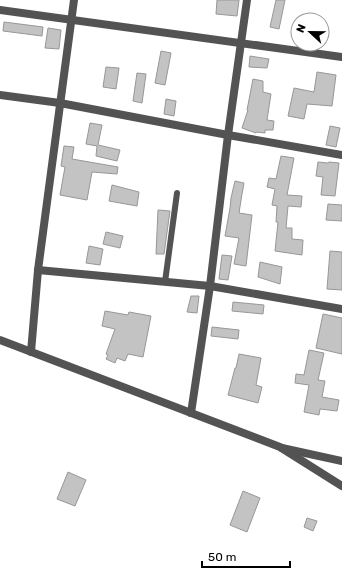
<svg xmlns="http://www.w3.org/2000/svg" width="342" height="581" font-family="Rubik,sans-serif">
<style>
.building{fill:#c3c3c3;stroke:#979797}
.lines{fill:none;stroke-linecap:round;stroke-linejoin:round}
.service{stroke:#535353;stroke-width:6}
.minor{stroke:#535353;stroke-width:8}
.tertiary{stroke:#535353;stroke-width:8}
</style>
<rect width="100%" height="100%" fill="#fff"/>
<!-- building -->
<g class="building">
<path d="M217 0H239L237 16 216 14Z"/>
<path d="M276 0H285L279 29 270 27Z"/>
<path d="M4 22 43 27 42 36 3 31Z"/>
<path d="M48 28 61 30 59 49 45 48Z"/>
<path d="M161 51 171 53 165 85 155 83Z"/>
<path d="M250 56 269 59 267 68 249 67Z"/>
<path d="M106 67 119 68 116 89 103 87Z"/>
<path d="M317 72 336 75 332 106 307 104 304 119 288 116 294 88 314 92Z"/>
<path d="M137 73 146 74 142 103 133 101Z"/>
<path d="M253 79 263 81V92L271 94 267 120 274 121 273 130H265V133L256 132V133L242 128 248 110H247Z"/>
<path d="M166 99 176 101 174 116 164 114Z"/>
<path d="M90 123 102 125 98 145 120 150 117 161 96 156 97 146 86 144Z"/>
<path d="M330 126 340 128 336 147 326 145Z"/>
<path d="M64 146 74 147 72 159 118 167 117 174 92 172 87 200 60 195 65 167 61 166Z"/>
<path d="M281 156 294 158 287 195 302 196 301 207 288 206 286 228H292V239L303 240 302 255 275 251 278 222H276L277 206 272 205 275 189 267 187 269 178 276 179Z"/>
<path d="M318 162 328 163 329 162 339 163 335 196 321 195 323 177 316 176Z"/>
<path d="M235 181 244 183 242 194 239 213 252 215 246 266 234 264 239 238 225 236 230 208 231 198Z"/>
<path d="M112 185 139 192 137 206 109 201Z"/>
<path d="M328 204 342 205V221L326 220Z"/>
<path d="M158 210 170 211 164 254H156Z"/>
<path d="M106 232 123 236 120 248 103 244Z"/>
<path d="M89 246 103 249 100 265 86 263Z"/>
<path d="M330 251 342 252V290L327 289Z"/>
<path d="M222 255 232 256 228 280 219 279Z"/>
<path d="M260 262 282 267 280 284 258 277Z"/>
<path d="M191 296H199L197 313 187 312Z"/>
<path d="M233 302 264 305 263 314 232 311Z"/>
<path d="M105 311 128 315 129 312 151 316 143 357 128 354 125 361 117 358 115 363 106 359 108 355 106 354 115 329 102 326Z"/>
<path d="M323 314 342 318V354L316 348Z"/>
<path d="M212 327 239 330 238 339 211 336Z"/>
<path d="M309 350 324 353 318 380 325 381 322 397 339 400 337 411 320 409 319 415 304 412 309 385 295 383 296 374 304 375Z"/>
<path d="M239 354 261 358 256 385 262 387 258 403 228 395 235 368H236Z"/>
<path d="M68 472 86 480 75 506 57 499Z"/>
<path d="M243 491 260 498 247 532 230 525Z"/>
<path d="M307 518 317 521 313 531 304 527Z"/>
</g>
<g class="lines">
<!-- service -->
<path class="service" d="M165 282 177 193"/>
<!-- minor -->
<g class="minor">
<path d="M0 10 342 57"/>
<path d="M0 95 60 103 228 135 342 155"/>
<path d="M38 270 210 286 342 309"/>
<path d="M31 352 38 270 74 0"/>
<path d="M191 413 210 286 228 135 247 0"/>
<path d="M282 448 342 461"/>
</g>
<!-- tertiary -->
<path class="tertiary" d="M0 340 280 447 342 486"/>
</g>
<!-- north arrow -->
<g transform="translate(310 32) rotate(292)"><circle r="19" fill="#ffffff" stroke="#999999"/>
<path d="M0-3L7 15L0 10L-7 15Z" fill="#000000"/>
<text y="-6" font-size="11" font-weight="bold" text-anchor="middle" fill="#000000">N</text>
</g>
<!-- scale -->
<path d="M202 561v6h88v-6" fill="none" stroke="#000000" stroke-width="2"/>
<text x="208" y="561" font-size="12" fill="#000000" stroke="#ffffff" stroke-width="3" paint-order="stroke">50 m</text>
</svg>
